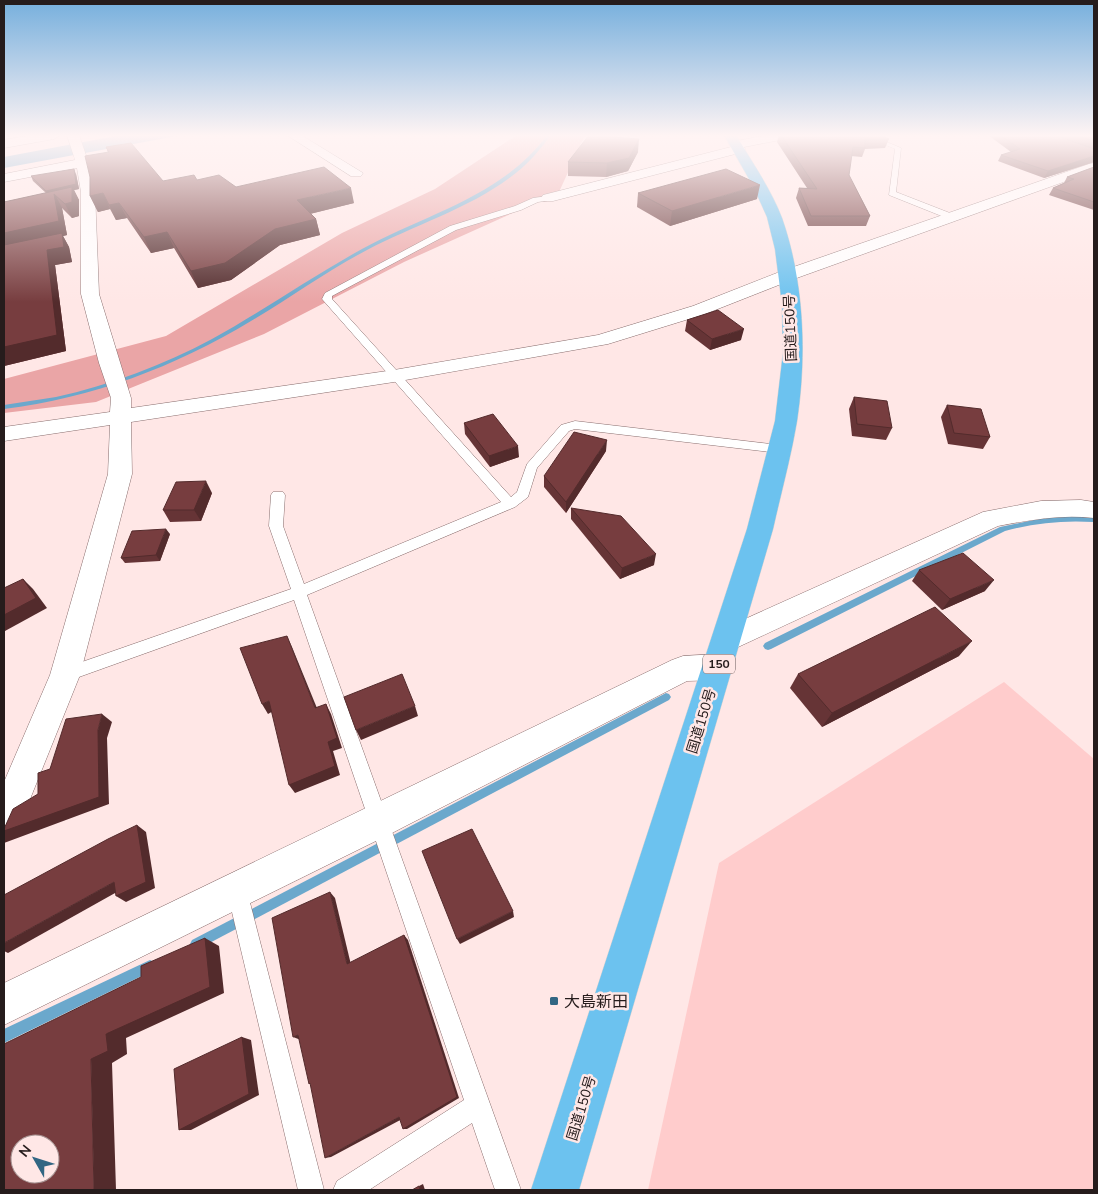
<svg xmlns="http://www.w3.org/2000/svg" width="1098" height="1194" font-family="'Nunito Sans','Noto Sans JP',sans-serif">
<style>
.green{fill:#fcc}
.forest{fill:#eaa5a6}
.water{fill:#6ba8cc}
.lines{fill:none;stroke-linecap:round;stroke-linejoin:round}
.stream{fill:#6ba8cc;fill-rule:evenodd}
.service-casing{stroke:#896e6e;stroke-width:1}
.minor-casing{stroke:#896e6e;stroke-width:1}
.trunk-casing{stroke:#d4d2d2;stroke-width:1}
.service{fill:#fff;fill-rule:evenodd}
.minor{fill:#fff;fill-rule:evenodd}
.trunk{fill:#6cc2ef;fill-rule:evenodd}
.wall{fill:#663436}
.shaded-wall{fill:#532b2c}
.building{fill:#773d3f;stroke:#532b2c;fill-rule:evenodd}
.poi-dot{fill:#326683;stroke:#ffe7e6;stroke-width:2}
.labels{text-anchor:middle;stroke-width:5;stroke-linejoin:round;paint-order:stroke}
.shield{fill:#ffe7e6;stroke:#675959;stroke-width:1}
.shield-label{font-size:12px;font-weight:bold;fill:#261c1c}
.street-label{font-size:14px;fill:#261c1c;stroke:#ffe7e6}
.near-poi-label{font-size:16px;fill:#261c1c;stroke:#ffe7e6;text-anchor:start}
</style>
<rect width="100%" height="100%" fill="#ffe7e6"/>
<!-- green -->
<path class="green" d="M1004 682 1094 759V1190H648L719 863Z"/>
<!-- forest -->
<path class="forest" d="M517 135H585L559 192 404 262 264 334 96 402 4 413V379L166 336 342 233 435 189Z"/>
<!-- water -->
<path class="water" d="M121 135H182L4 168V157Z"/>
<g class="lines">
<!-- stream -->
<g class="stream">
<path d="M547 135H551C546 142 540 149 534 156 492 202 422 221 367 250 327 271 290 298 251 321 175 367 92 398 4 409V405C21 402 39 400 56 397 110 385 164 365 212 339 263 311 311 277 362 249 418 218 484 201 530 155 536 149 542 142 547 135Z"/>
<path d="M1081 515 1094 516V522C1063 520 1035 523 1005 531L771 649 768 650 765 649 763 646 765 643 1000 527 1048 517Z"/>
<path d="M666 693 669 694 671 697 669 700 200 948 196 950 192 948 190 944 192 940Z"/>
<path d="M150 960 154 962 156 966 154 970 4 1043V1029Z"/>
</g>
<!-- service casing -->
<g class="service-casing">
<g id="service">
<path d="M861 135H870L901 148 896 192 955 215V219H949L889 195 895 149Z"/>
<path d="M548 196H551V200L538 202 521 210 456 230 332 296V299L511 497 517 492 527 464 561 425 575 421 779 445 785 449 779 453 575 429 569 431 537 468 528 497 515 507 307 595 521 1190H495L472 1123 369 1190H333L337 1181 464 1100 294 600 65 682 59 680 57 675 59 670 291 589 269 526 271 495 273 492H283L285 495 283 526 304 584 501 502 322 299 325 293 450 226 515 206 533 198Z"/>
<path d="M237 881 244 884 247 891 324 1190H298L227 891 230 884Z"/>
</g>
</g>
<!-- minor casing -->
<g class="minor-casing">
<g id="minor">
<path d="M34 135H60L54 139 4 148V140Z"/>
<path d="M67 135H79L88 161 95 192 99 294 131 398V408L394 370 598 335 693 306 782 271 1089 164 1094 163V171L794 279 705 314 608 344 394 382 131 422 132 474 80 675 16 834 4 839V782L50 675 108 474 110 425 4 441V427L110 412 111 398 99 363 81 294V192L77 168 4 182V174L75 160Z"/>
<path d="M287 135H301L363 173 361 176H351Z"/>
<path d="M768 135H792L790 138 744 147 745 149 743 152 553 201H543L541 198 543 195 731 147 730 145 732 142Z"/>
<path d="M1081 500 1094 502V518C1061 514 1030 520 998 526L736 648 726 652 716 648 712 640 716 632 983 512 1041 501Z"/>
<path d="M718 654 729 658 733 667 729 676 718 680 687 681 392 833 4 1025V983L672 660 683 656Z"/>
</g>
</g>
<!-- trunk casing -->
<g class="trunk-casing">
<path id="trunk" d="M724 135H736C752 162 771 189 782 218 804 281 807 355 797 421 791 457 781 493 773 529L579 1190H531L747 529 775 421 783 353 782 304 775 249 767 217 753 186Z"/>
</g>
<!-- service -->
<use href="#service" class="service"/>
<!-- minor -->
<use href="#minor" class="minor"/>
<!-- trunk -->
<use href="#trunk" class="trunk"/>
</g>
<!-- wall -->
<g class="wall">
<path d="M779 135H880L889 139 885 148 865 149 862 157 851 156 849 175 870 216 866 226H808L796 198 799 188H807L777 142Z"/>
<path d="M988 135H1094V162L1044 178 998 161 1001 155 1011 152Z"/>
<path d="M106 147 163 181 197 180 236 187 354 203 310 214 316 219 320 235 280 245 231 280 198 288 174 248 151 253 127 218 116 220 110 209 98 212 90 196 108 153Z"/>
<path d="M638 152 628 171 606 177 568 176V162Z"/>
<path d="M1094 167V210L1049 195 1053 188 1064 183 1067 177Z"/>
<path d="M76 174 79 189 74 190 79 200V216L72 218 62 208 67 235 63 236 69 247 72 262 55 265 66 351 4 366V202L46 193 33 181 31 176Z"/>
<path d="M638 193 757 199 670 226 637 207Z"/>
<path d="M687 320 741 340 710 350 685 331Z"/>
<path d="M854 397 892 428 886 440 852 436 849 409Z"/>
<path d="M947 405 990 437 983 449 948 444 941 417Z"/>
<path d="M464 423 519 457 490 467 465 434Z"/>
<path d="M606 451 566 513 544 487V476Z"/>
<path d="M212 493 201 521 170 522 163 510Z"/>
<path d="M571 508 654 565 620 579 571 519Z"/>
<path d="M170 534 160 561 125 563 121 558Z"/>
<path d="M919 570 985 591 942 610 912 581Z"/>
<path d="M959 656 822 727 790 688 798 674Z"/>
</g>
<!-- shaded-wall -->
<g class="shaded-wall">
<path d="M639 139 638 152 628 171 606 177 607 163Z"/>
<path d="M1094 156V162L1044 178 1048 171Z"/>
<path d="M74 169 76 174 79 189 74 190 79 200V216L72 218 65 204 55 194 62 208 67 235 63 236 69 247 72 262 55 265 66 351 4 366V233L49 196 46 191Z"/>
<path d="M760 185 757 199 670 226 672 211Z"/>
<path d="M351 188 354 203 301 216 297 200Z"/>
<path d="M103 193 110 209 98 212 90 196Z"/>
<path d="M119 203 127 218 116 220 109 205Z"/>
<path d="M316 219 320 235 280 245 231 280 198 288 191 271 275 229Z"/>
<path d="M167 232 174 248 151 253 144 237Z"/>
<path d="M744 329 741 340 710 350 712 339Z"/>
<path d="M607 440 606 451 566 513V502Z"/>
<path d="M518 446 519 457 490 467 489 456Z"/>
<path d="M206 481 212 493 201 521 194 510Z"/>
<path d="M166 529 170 534 160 561 156 555Z"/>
<path d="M656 554 654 565 620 579 622 568Z"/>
<path d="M23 579 33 589 47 608 5 631 4 630V615Z"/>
<path d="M994 580 985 591 942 610 950 599Z"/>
<path d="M287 636 292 647 321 718 315 708Z"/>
<path d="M972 641 959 656 822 727 832 713Z"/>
<path d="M269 701 275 710 268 714 262 704Z"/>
<path d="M326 704 331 714 342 748 333 751 340 775 295 793 289 785 328 742Z"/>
<path d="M415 706 418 716 361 740 356 730Z"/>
<path d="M102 714 112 722 107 738 109 804 4 843V831L98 730Z"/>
<path d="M137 825 146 832 155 888 126 902 116 896Z"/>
<path d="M114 882 124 888 8 953 4 951V943Z"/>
<path d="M330 892 335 898 352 969 347 964Z"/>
<path d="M513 911 514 917 460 944 457 939Z"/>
<path d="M404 935 408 940 459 1098 407 1129H403Z"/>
<path d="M205 938 219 946 224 993 126 1038 127 1054 112 1063 116 1190H94L91 1059 106 1034Z"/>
<path d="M298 1035 301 1040 293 1037Z"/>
<path d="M242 1037 251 1040 259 1095 191 1130H179Z"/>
<path d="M399 1117 404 1118 331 1157 325 1158Z"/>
<path d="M423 1184 425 1190H420L419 1186Z"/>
</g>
<!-- building -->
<g class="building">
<path d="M589 135 639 139 629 158 607 163 568 162Z"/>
<path d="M781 135H880L889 139H865V148L853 147 849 175 870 216H811L799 188 817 189Z"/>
<path d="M1000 135H1055L1094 149V156L1048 171 1001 155 1020 149Z"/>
<path d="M1075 135H1094V141Z"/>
<path d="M131 143 163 181 194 175 197 180 219 175 236 187 324 167 351 188 297 200 316 219 275 229 225 263 191 271 167 232 144 237 119 203 109 205 103 193 90 196V177L85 156 109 152 106 147Z"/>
<path d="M1094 167V202L1053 188 1074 179 1067 177Z"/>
<path d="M74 169 76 184 46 191 31 176Z"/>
<path d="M726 169 760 185 672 211 638 193Z"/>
<path d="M72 187V202L65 204 54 194 59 221 4 233V202Z"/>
<path d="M62 233 64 247 47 250 57 335 4 347V245Z"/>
<path d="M718 310 744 329 712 339 687 320Z"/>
<path d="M854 397 887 401 892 428 857 424Z"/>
<path d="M947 405 981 409 990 437 954 433Z"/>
<path d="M493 414 518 446 489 456 464 423Z"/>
<path d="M574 432 607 440 566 502 544 476Z"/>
<path d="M206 481 194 510H163L176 482Z"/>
<path d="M571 508 621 516 656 554 622 568Z"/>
<path d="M166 529 156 555 121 558 132 531Z"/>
<path d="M963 553 994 580 950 599 919 570Z"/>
<path d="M23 579 36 598 4 615V588Z"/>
<path d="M935 607 972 641 832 713 798 674Z"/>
<path d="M287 636 315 708 326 704 337 738 328 742 335 766 289 785 269 701 262 704 240 648Z"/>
<path d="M402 674 415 706 356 730 344 697Z"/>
<path d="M102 714 98 730 99 797 4 831V829L13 809 38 794V773L50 769 66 719Z"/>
<path d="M137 825 146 882 116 896 114 882 4 943V895L108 839Z"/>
<path d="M472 829 513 911 457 939 422 851Z"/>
<path d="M330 892 347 964 404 935 457 1097 403 1129 399 1117 325 1158 310 1083 309 1084 298 1035 293 1037 272 918Z"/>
<path d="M205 938 210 987 106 1034 108 1051 91 1059 94 1190H4V1044L141 977V966ZM20 1144H50V1174H20Z"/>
<path d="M242 1037 249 1094 179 1130 174 1069Z"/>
<path d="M419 1186 420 1190H412Z"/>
</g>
<!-- sky -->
<linearGradient id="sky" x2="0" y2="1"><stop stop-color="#76afdd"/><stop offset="0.45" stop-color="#fff4f4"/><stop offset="1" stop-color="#fff4f4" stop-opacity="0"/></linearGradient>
<rect width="1098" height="302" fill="url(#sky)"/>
<!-- markers -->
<rect class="poi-dot" x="549" y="996" width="10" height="10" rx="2.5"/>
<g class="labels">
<!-- shield labels -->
<rect class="shield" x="703" y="654.5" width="32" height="19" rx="4"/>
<g class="shield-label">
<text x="719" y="668">150</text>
</g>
<!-- street labels -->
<g class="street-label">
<text transform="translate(790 328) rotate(-92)" y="5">国道150号</text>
<text transform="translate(701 721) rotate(-73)" y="5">国道150号</text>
<text transform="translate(581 1108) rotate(-73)" y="5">国道150号</text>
</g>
<!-- near-poi labels -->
<g class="near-poi-label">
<text x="564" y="1007">大島新田</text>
</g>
</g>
<!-- border -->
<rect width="1098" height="1194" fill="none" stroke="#261c1c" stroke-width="10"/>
<!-- north arrow -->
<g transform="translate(35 1159) rotate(309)"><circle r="24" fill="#ffe7e6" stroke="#a89695"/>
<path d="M0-4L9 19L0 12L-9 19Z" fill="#326683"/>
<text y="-8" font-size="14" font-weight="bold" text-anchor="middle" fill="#261c1c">N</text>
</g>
</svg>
